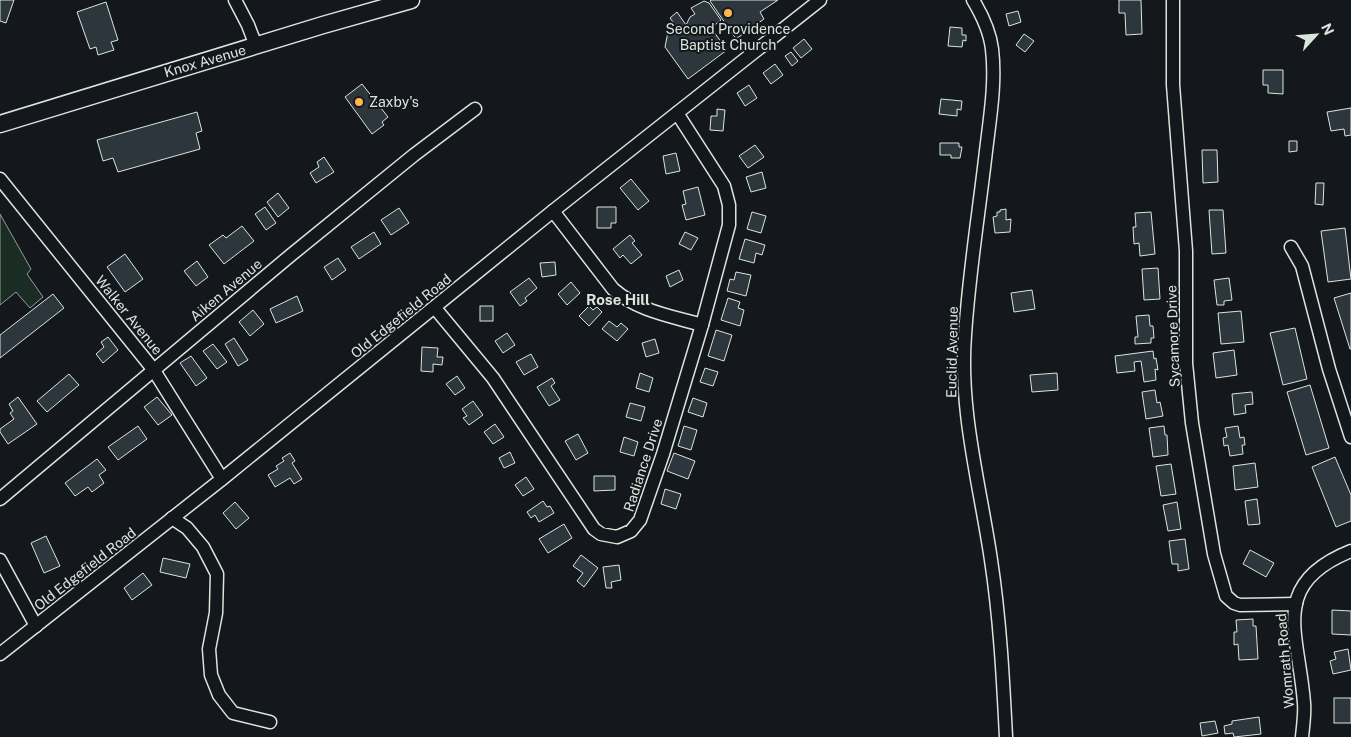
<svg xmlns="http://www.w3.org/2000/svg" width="1351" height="737" font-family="'Public Sans',sans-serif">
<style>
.green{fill:#1a2d24;stroke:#939e99}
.building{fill:#2c363c;stroke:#d8e6dc}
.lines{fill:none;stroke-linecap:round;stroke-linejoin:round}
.minor-casing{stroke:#d8e6dc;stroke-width:15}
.major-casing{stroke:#d8e6dc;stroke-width:19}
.minor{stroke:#14181c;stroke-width:12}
.major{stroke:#14181c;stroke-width:16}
.poi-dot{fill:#ffb74d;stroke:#14181c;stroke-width:2}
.labels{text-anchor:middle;stroke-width:4;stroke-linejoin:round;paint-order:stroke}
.poi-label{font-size:14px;fill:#d8e6dc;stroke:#14181c}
.street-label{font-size:14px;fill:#d8e6dc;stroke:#14181c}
.neighbourhood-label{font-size:15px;font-weight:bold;fill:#d8e6dc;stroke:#14181c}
</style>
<rect width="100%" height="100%" fill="#14181c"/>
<!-- green -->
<path class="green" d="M0 214 31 269 27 274 43 297 30 308 16 292 0 305Z"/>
<!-- building -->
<g class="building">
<path d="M0 0H14L6 23 0 21Z"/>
<path d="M711 0H778L760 12 764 19 736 39 710 1Z"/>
<path d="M1119 0H1141L1142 34 1126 35 1125 13H1119Z"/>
<path d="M704 1 709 3 721 20 711 28 727 50 688 79 665 47 668 32 679 30 670 18 677 12 686 25 690 17 695 14 691 8Z"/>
<path d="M106 2 118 40 111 42 114 50 98 55 96 47 90 49 77 12Z"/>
<path d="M1018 11 1021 22 1009 26 1006 14Z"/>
<path d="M950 27 962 28V35H966V41L963 40 962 47 948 46Z"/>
<path d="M1024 34 1034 41 1025 52 1016 45Z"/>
<path d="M804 39 812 49 801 58 793 48Z"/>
<path d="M791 52 798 61 792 66 785 56Z"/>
<path d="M775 64 783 75 771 84 763 73Z"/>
<path d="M1263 70H1283V94L1268 93V85H1263Z"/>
<path d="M362 84 388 117 382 122 384 125 372 134 345 97Z"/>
<path d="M749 85 757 98 745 106 737 93Z"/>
<path d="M941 99 962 101 961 110 957 109V116L939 114Z"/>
<path d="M1351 108V135L1345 136 1344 129 1331 131 1327 112Z"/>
<path d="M717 109 725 110 723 131 710 130 711 116H717Z"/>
<path d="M197 112 202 131 196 133 200 149 118 172 113 158 103 161 97 140Z"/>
<path d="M1289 141H1297V151L1289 152Z"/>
<path d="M940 143H959V147H962L960 158H951V155H940Z"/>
<path d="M755 145 764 157 748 168 739 156Z"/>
<path d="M1202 150H1217L1218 182 1203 183Z"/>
<path d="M676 153 680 171 666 174 663 156Z"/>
<path d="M324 157 334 172 316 183 310 173 319 167 317 162Z"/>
<path d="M762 172 766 188 751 192 746 177Z"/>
<path d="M631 179 649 201 638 210 620 188Z"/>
<path d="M1316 183H1324L1323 205 1315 204Z"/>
<path d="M698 187 705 215 686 220 682 205 686 204 683 191Z"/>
<path d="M278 193 289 208 278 217 267 202Z"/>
<path d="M265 207 276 223 266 230 255 214Z"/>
<path d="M597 207H616V223H611V228H597Z"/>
<path d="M399 208 409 223 391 235 381 220Z"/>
<path d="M1006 209V220L1011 219 1010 232 995 233 993 217 997 216V212H1000V210Z"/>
<path d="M1209 210H1223L1226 253 1212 254Z"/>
<path d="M752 212 766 216 761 233 747 229Z"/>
<path d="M1151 212 1155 254 1140 256 1139 243 1134 244 1133 227H1136L1135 213Z"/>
<path d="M242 226 254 241 224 264 209 245 223 235 226 238Z"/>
<path d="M1345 228 1351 279 1328 282 1321 231Z"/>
<path d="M374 232 381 244 359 259 351 247Z"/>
<path d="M685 232 698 238 691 250 679 244Z"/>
<path d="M630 235 635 241 632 243 642 255 631 264 623 255 620 258 613 249Z"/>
<path d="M745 239 765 245 762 255 756 253 754 263 739 259Z"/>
<path d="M125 254 143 279 125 292 107 267Z"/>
<path d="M338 258 346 270 332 280 324 267Z"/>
<path d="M197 261 208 277 196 286 184 271Z"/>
<path d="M555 262 556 275 542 277 540 263Z"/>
<path d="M1158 268 1160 299 1144 300 1142 269Z"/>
<path d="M679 270 683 280 670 287 666 276Z"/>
<path d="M736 272 751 275 746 296 727 291 730 279 734 280Z"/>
<path d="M529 278 537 288 525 298 527 301 520 306 510 292Z"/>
<path d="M1229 278 1232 300 1224 301V305H1217L1214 280Z"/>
<path d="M571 282 580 293 567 305 558 294Z"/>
<path d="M1032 290 1035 309 1014 312 1011 293Z"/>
<path d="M1351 293V349H1350L1334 298Z"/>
<path d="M53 294 64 308 0 358V335Z"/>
<path d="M297 296 303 311 276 323 270 309Z"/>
<path d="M728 298 740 302 738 308 744 310 740 326 721 320Z"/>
<rect x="480" y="306" width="13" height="15"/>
<path d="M589 306 593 310 597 307 602 312 589 326 579 316Z"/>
<path d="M253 310 264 324 250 336 239 322Z"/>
<path d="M1241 311 1244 342 1221 344 1218 313Z"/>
<path d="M1149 315 1150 326H1153L1154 338H1151V343L1135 344V337H1138L1136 316Z"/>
<path d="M609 321 617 327 621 323 628 329 617 341 602 329Z"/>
<path d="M1295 328 1307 379 1283 385 1270 333Z"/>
<path d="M716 330 732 335 724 361 708 356Z"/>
<path d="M507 333 515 345 503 353 495 341Z"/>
<path d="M108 337 118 350 103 363 96 354 104 347 101 342Z"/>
<path d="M234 338 248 360 238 366 225 344Z"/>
<path d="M655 339 659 353 646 357 642 343Z"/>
<path d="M213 344 227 362 217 369 203 351Z"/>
<path d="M422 347 438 348 437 357H443L442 365 433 364V372L421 371Z"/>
<path d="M1234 350 1237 375 1216 378 1213 353Z"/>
<path d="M1153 351 1154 359 1156 358 1158 370 1155 369 1156 380 1144 382 1141 361 1134 362 1135 371 1117 373 1115 356Z"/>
<path d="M531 354 538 367 524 375 516 362Z"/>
<path d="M191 356 207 378 196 386 180 363Z"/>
<path d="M705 368 718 372 713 386 700 382Z"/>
<path d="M640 373 653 378 649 392 636 388Z"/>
<path d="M1057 373 1058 390 1032 392 1030 375Z"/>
<path d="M69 374 79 385 47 412 37 401Z"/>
<path d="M457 376 465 388 455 395 446 384Z"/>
<path d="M552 378 555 383 551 386 560 400 549 406 537 387Z"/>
<path d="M1310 385 1329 448 1306 455 1287 392Z"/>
<path d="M1155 390 1157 403 1160 402 1163 416 1146 419 1142 392Z"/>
<path d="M1252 392 1253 404 1245 405 1246 413 1234 415 1232 394Z"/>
<path d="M18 397 37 424 8 444 0 432V429L14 419 10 413 13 411 9 404Z"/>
<path d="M157 397 172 415 158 425 144 407Z"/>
<path d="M693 398 707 403 703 417 688 412Z"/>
<path d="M473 401 483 415 469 425 463 418 467 416 462 409Z"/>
<path d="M630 403 645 407 641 421 626 417Z"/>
<path d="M495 424 504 437 493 444 484 432Z"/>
<path d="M138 426 147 439 118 460 108 447Z"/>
<path d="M684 426 697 430 691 450 678 446Z"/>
<path d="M1164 426 1165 435H1167L1168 455 1153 457 1149 428Z"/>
<path d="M1238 426 1240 438 1244 437 1245 445H1242L1243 454 1230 456 1228 445 1224 446 1223 438 1227 437 1225 428Z"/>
<path d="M578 434 588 453 576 460 565 441Z"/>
<path d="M624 437 638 442 634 456 620 452Z"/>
<path d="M510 452 515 463 504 468 499 458Z"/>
<path d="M290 453 295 461 292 463 302 479 294 484 290 478 275 487 268 475 278 469 276 466 284 461 282 458Z"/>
<path d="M674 453 695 461 688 479 667 471Z"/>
<path d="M1335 457 1351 495V521L1336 527 1312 467Z"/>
<path d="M97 459 106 470 99 475 104 483 92 492 88 487 75 496 65 483Z"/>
<path d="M1255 463 1258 487 1235 490 1233 466Z"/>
<path d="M1171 464 1176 494 1161 496 1156 466Z"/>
<path d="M594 476H615V490L594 491Z"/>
<path d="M526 477 534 489 523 496 515 485Z"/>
<path d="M665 489 681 494 676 509 661 504Z"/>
<path d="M1257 499 1260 524 1248 525 1245 501Z"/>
<path d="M543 501 547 507 550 506 554 513 539 522 535 515 531 518 527 512Z"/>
<path d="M235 502 249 518 236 529 223 513Z"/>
<path d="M1177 502 1181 529 1168 531 1163 505Z"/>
<path d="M564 524 572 538 548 553 539 539Z"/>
<path d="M46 536 60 566 44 573 31 543Z"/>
<path d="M1185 539 1189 569 1178 571V564H1172L1169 541Z"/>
<path d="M1250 550 1274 563 1266 577 1243 564Z"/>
<path d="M581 555 598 568 584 587 577 581 583 573 573 566Z"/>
<path d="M163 558 190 564 186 578 160 572Z"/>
<path d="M619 565 621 580 611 582 612 588H606L603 567Z"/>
<path d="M143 573 152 585 132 600 124 588Z"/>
<path d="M1332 610 1351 611V635L1332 634Z"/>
<path d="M1253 619V626H1256L1258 659 1239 660 1238 644 1234 645V632H1237L1236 620Z"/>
<path d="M1348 649 1351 670 1333 674 1330 661 1336 659 1334 652Z"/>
<rect x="1334" y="698" width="17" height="25"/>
<path d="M1259 717 1261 734 1234 737 1233 733 1225 734 1224 726 1232 724V721Z"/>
<path d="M1215 721 1218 733 1202 736 1200 723Z"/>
</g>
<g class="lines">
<!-- minor casing -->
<g class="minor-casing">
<g id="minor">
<path d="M235 0 248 25 256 46"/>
<path d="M973 0C982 15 990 32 992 49 996 83 990 117 986 151 979 212 969 273 965 335 959 411 980 485 991 560 1000 619 1003 678 1006 737"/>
<path d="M1173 0V85L1186 251V363L1192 423 1214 554 1226 596 1234 603 1240 605 1296 604"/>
<path d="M0 179 153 369 222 479"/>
<path d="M553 211 613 289C638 311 671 316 702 325"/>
<path d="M1291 247 1302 266 1329 369 1351 437"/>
<path d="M435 308 493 378 594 529 601 534 617 537 631 531 640 520 663 454 702 325 729 225V205L724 186 677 113"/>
<path d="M0 499 291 255 414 155 475 109"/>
<path d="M172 518 187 528 203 547 217 574 216 613 209 649 211 675 219 695 233 713 270 722"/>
<path d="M0 560 36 626"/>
<path d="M0 654 222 479 553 211 820 0"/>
<path d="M1302 737C1303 726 1305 714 1304 703 1299 634 1268 584 1351 551"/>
</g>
</g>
<!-- major casing -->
<g class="major-casing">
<path id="major" d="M0 124 323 25 411 0"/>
</g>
<!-- minor -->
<use href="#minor" class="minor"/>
<!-- major -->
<use href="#major" class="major"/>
</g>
<!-- markers -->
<g class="poi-dot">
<circle cx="728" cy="13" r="5"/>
<circle cx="359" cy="102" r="5"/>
</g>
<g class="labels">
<!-- poi labels -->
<g class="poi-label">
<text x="728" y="34">Second Providence<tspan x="728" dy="16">Baptist Church</tspan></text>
<text x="369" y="107" text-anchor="start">Zaxby's</text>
</g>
<!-- street labels -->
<g class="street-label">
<text transform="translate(205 61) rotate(-16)" y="5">Knox Avenue</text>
<text transform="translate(226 290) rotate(-40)" y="5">Aiken Avenue</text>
<text transform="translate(129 315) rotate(51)" y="5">Walker Avenue</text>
<text transform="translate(401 316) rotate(-39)" y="5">Old Edgefield Road</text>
<text transform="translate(1173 336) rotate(-92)" y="5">Sycamore Drive</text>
<text transform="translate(952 352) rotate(-89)" y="5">Euclid Avenue</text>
<text transform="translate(643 465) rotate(-72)" y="5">Radiance Drive</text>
<text transform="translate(85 569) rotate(-38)" y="5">Old Edgefield Road</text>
<text transform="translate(1285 661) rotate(-95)" y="5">Womrath Road</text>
</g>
<!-- neighbourhood labels -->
<g class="neighbourhood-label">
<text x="618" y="305">Rose Hill</text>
</g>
</g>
<!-- north arrow -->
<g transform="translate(1316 35) rotate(64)" stroke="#14181c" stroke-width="4" paint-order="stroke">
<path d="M0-4L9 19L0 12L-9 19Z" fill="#d8e6dc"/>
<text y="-8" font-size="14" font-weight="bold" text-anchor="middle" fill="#d8e6dc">N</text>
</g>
</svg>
